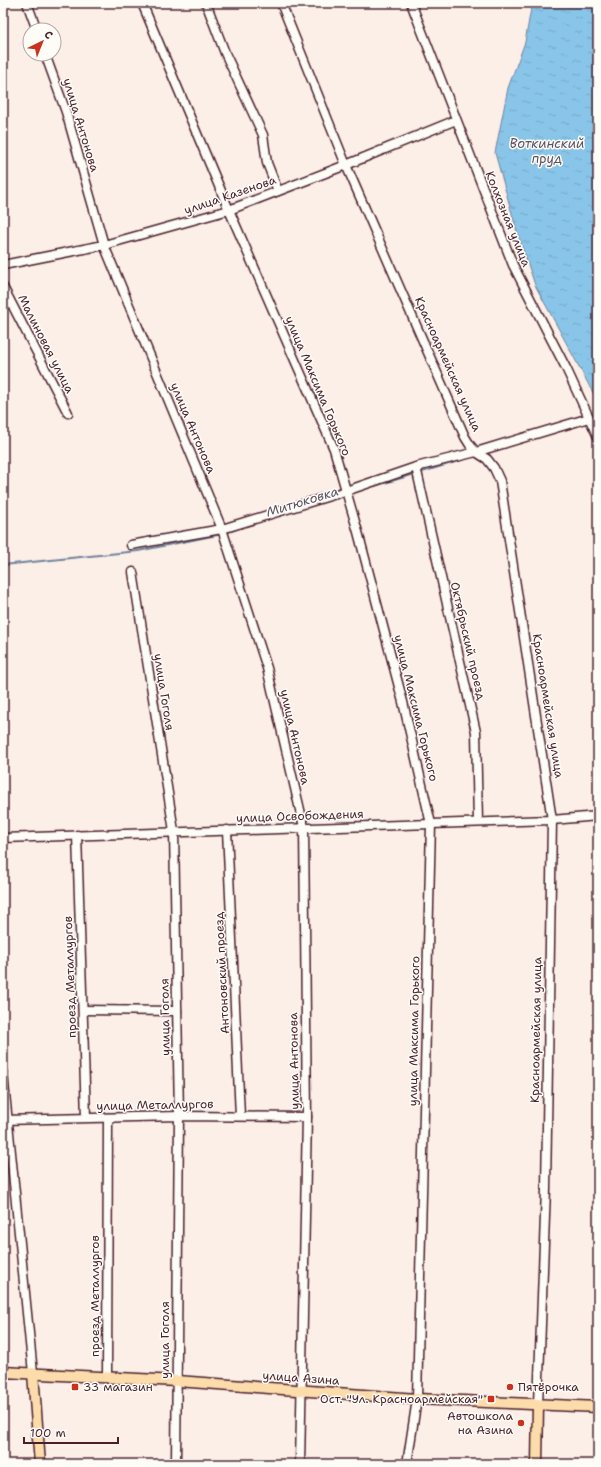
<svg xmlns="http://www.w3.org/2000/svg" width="601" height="1467" font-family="'Shantell Sans',sans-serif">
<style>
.water{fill:url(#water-ripples);stroke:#6f839c}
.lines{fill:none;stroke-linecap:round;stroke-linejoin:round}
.stream{stroke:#6f839c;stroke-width:2}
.minor-casing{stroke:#4a1f2b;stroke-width:11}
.major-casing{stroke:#4a1f2b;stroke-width:13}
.minor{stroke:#fdfcf7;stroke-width:8}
.major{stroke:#fddcac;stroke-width:10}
.poi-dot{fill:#c8321e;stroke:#fdfcf7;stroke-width:1.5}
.labels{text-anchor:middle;stroke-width:3;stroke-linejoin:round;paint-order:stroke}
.street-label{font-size:12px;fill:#4a1f2b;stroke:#fdfcf7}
.poi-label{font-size:12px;fill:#4a1f2b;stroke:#fdfcf7;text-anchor:start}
.water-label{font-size:13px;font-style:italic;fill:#5d5164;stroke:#fdfcf7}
</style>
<defs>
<pattern id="water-ripples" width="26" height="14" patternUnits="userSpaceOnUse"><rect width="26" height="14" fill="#88c5e8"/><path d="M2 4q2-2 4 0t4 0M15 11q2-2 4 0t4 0" fill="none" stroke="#77a9c7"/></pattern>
</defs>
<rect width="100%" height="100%" fill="#fcefe8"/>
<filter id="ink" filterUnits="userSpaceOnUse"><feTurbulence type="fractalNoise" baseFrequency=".025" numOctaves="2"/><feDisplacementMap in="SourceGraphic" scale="8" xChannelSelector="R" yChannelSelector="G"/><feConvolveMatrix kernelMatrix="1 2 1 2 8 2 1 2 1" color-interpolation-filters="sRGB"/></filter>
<g filter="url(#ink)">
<!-- water -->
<path class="water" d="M532 3H598V402L535 285 518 235 495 153 508 88 525 42Z"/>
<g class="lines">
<!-- stream -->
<g class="stream">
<path d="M419 473 468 458"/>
<path d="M354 492 415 474"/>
<path d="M226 533 250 524"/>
<path d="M3 565 138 551 222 534"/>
</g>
<!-- minor casing -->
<g class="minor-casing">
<g id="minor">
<path d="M27 3 37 30"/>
<path d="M142 3 229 210 334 449 358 532 403 702 431 824 417 1399 407 1464"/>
<path d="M206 3 225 53 263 135 267 163 278 191"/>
<path d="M281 3 346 165 465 437 470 445 476 452 487 459 494 468 500 481 552 820 546 1189 538 1405"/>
<path d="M411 3 513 265 566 368 598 437"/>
<path d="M45 54 66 112 104 245 222 529 267 668 304 827 307 1117 300 1464"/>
<path d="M3 265 104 245 229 210 346 165 456 120"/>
<path d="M3 287 68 413"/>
<path d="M416 467 476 732 478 822"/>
<path d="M131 545 222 529 346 491 416 467 476 452 589 418"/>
<path d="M133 572 174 831 179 1116 176 1464"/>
<path d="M227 830 240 1116"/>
<path d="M77 835 86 1117"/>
<path d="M3 838 552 820 598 816"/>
<path d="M83 1010 177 1011"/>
<path d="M3 1073 33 1373"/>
<path d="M3 1120 179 1116 307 1117"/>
<path d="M107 1378 108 1118"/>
</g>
</g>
<!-- major casing -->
<g class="major-casing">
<g id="major">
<path d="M3 1372 177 1381 417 1399 598 1407"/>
<path d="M33 1373 40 1464"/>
<path d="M537 1464 538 1405"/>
</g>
</g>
<!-- minor -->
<use href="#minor" class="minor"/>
<!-- major -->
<use href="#major" class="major"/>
</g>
</g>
<!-- markers -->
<g class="poi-dot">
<rect x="71" y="1383" width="8" height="8" rx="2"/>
<circle cx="510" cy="1387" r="4"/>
<rect x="487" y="1395" width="8" height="8" rx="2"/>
<circle cx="521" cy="1423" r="4"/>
</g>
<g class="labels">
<!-- street labels -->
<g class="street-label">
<text transform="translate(81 125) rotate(73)" y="4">улица Антонова</text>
<text transform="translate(230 195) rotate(-19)" y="4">улица Казенова</text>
<text transform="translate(508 219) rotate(68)" y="4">Колхозная улица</text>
<text transform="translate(46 344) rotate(63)" y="4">Малиновая улица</text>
<text transform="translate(448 364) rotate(66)" y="4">Красноармейская улица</text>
<text transform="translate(318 386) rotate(67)" y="4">улица Максима Горького</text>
<text transform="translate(193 428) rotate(67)" y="4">улица Антонова</text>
<text transform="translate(468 641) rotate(77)" y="4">Октябрьский проезд</text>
<text transform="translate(164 692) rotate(81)" y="4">улица Гоголя</text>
<text transform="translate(548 706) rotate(81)" y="4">Красноармейская улица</text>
<text transform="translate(416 708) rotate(76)" y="4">улица Максима Горького</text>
<text transform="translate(295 737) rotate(77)" y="4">улица Антонова</text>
<text transform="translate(300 816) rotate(-2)" y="4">улица Освобождения</text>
<text transform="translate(222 973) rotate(-93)" y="4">Антоновский проезд</text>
<text transform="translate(70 977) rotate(-92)" y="4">проезд Металлургов</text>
<text transform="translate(165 1017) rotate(-91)" y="4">улица Гоголя</text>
<text transform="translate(536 1030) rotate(-89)" y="4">Красноармейская улица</text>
<text transform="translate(414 1031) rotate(-89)" y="4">улица Максима Горького</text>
<text transform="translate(294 1061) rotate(-91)" y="4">улица Антонова</text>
<text transform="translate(155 1105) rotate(-1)" y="4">улица Металлургов</text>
<text transform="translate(95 1296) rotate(-90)" y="4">проезд Металлургов</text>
<text transform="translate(165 1340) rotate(-90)" y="4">улица Гоголя</text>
<text transform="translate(301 1378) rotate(4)" y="4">улица Азина</text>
</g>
<!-- poi labels -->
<g class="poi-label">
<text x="83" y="1391">33 магазин</text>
<text x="518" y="1391">Пятёрочка</text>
<text x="483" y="1403" text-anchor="end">Ост. "Ул. Красноармейская"</text>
<text x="513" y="1420" text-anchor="end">Автошкола<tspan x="513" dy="14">на Азина</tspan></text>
</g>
<!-- water labels -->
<g class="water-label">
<text x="547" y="148">Воткинский<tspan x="547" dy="15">пруд</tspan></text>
<text transform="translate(302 501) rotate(-17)" y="5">Митюковка</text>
</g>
</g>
<!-- margin -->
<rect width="601" height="1467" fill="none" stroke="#fdfcf7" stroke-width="16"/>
<rect x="8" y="8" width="585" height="1451" fill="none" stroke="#4a1f2b" stroke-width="1.5" filter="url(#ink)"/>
<!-- north arrow -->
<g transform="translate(42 42) rotate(43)"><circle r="19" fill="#fdfcf7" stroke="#b5a4a5"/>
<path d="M0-3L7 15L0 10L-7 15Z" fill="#c8321e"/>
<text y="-6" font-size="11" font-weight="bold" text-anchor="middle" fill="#4a1f2b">С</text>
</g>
<!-- scale -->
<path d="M24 1437v6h94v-6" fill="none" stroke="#4a1f2b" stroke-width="2"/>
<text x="30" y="1437" font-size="12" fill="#4a1f2b" stroke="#fdfcf7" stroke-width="3" paint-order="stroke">100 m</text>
</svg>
